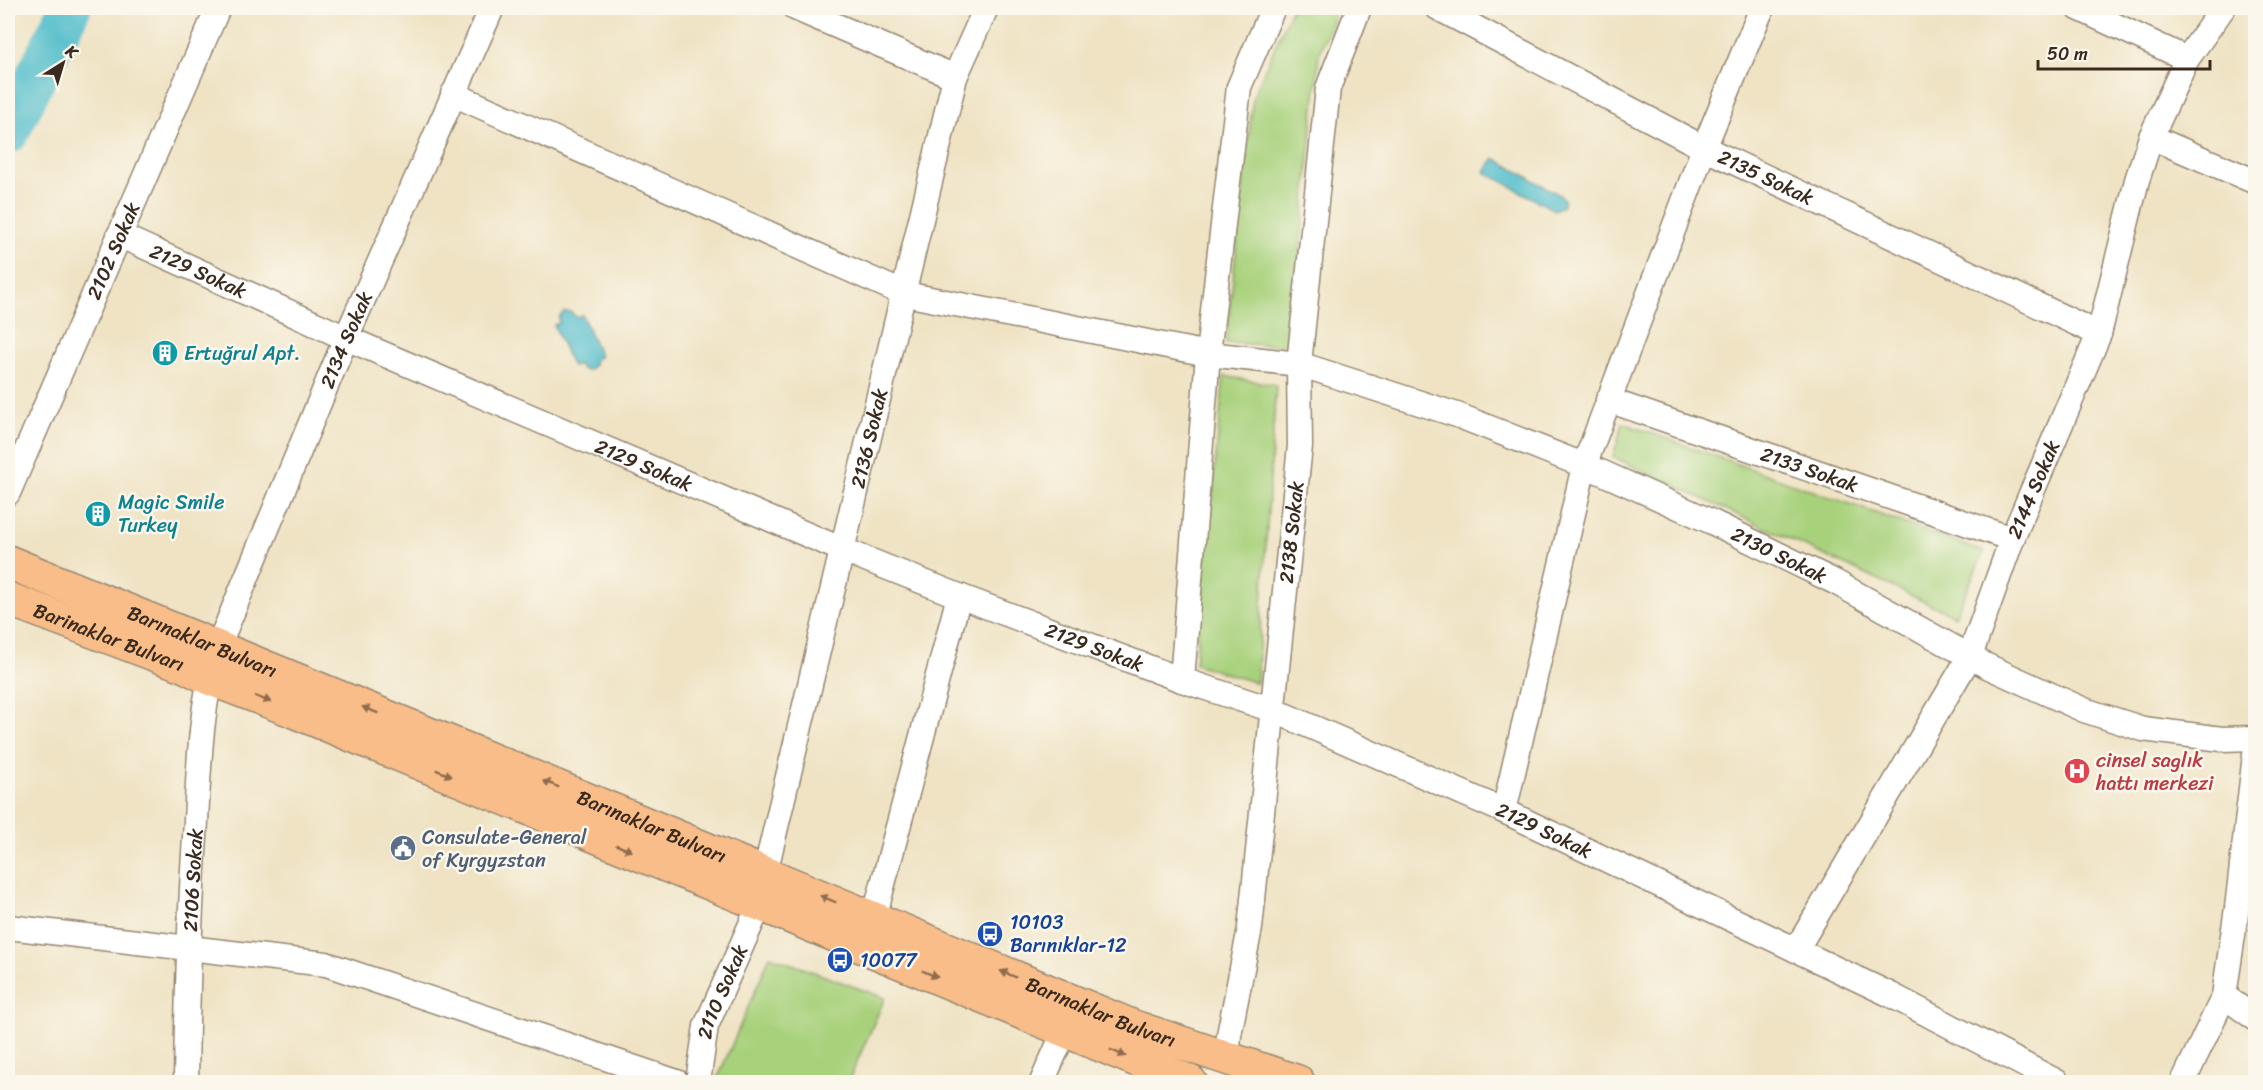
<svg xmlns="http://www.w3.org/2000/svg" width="2263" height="1090" font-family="Sriracha,sans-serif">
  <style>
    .green { fill: #a8d17c; stroke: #727e4d; stroke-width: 1.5 }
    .water { fill: #52becc; stroke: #467475; stroke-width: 1.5 }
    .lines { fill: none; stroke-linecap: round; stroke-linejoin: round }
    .river { stroke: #52becc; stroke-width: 42 }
    .minor-casing { stroke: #958671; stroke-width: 27 }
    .primary-casing { stroke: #958671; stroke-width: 36 }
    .minor { stroke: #fff; stroke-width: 24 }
    .primary { stroke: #f8bd88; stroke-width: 33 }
    .oneway { fill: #906c4e }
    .labels { text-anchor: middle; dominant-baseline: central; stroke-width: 5; stroke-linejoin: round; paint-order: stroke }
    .street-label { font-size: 20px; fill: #3b2a1e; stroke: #fbf7ec }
    .culture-label { font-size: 20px; fill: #0d838f; stroke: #fbf7ec; text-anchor: start }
    .health-label { font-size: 20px; fill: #be3a42; stroke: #fbf7ec; text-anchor: start }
    .service-label { font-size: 20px; fill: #4e5e75; stroke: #fbf7ec; text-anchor: start }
    .transit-label { font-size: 20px; fill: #164399; stroke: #fbf7ec; text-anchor: start }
  </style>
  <rect width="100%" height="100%" fill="#fbf7ec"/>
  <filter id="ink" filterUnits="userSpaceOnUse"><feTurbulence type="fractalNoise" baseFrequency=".0167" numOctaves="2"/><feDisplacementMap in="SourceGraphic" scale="12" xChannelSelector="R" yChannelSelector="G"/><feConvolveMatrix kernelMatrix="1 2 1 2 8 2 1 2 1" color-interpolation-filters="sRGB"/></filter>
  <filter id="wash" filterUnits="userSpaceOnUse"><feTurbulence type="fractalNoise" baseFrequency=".008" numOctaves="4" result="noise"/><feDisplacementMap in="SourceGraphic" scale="24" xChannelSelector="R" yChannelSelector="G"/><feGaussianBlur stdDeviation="1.35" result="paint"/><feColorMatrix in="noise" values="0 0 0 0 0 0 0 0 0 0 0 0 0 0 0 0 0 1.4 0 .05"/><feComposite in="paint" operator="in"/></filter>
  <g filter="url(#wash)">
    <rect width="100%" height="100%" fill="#efe3c4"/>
    <g class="green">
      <path d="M1292,8H1337L1319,54L1291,346L1226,343L1253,97Z"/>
      <path d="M1224,376L1276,385L1257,683L1195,664Z"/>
      <path d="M1623,423L1984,552L1955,616L1613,457Z"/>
      <path d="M770,956L885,998L848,1082H716Z"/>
    </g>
    <g class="water">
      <path d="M1494,158L1560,195L1564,199L1563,206L1554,210L1485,172Z"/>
      <path d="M564,312H571L576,317L582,315L600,356L595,359L594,365L589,370H583L578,364L572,367L554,325L559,323V317Z"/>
    </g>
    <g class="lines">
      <path class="river" d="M8,133L70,8"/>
    </g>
  </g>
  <g filter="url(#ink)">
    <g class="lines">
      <defs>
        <g id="minor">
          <path d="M795,8L955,77"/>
          <path id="s1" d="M1438,8L1704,148L2099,334"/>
          <path d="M2078,8L2187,59"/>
          <path id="s2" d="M453,94L905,294L1208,354L1299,364L1457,415L1603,473L1712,522L1835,582L1987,666L2084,710L2143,729L2222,739L2256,738"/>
          <path d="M2151,137L2256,182"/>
          <path id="s3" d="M119,235L346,338L843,550L959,596L1182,680L1273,710L1504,811L1891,995L2057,1082"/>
          <path id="s4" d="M1608,400L2012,539"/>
          <path id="s5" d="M8,493L218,8"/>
          <path d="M1182,680L1208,354L1239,87L1273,8"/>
          <path d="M1504,811L1584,466L1704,148L1762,8"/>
          <path id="s6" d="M765,873L955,77L986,8"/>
          <path d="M874,918L959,596"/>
          <path d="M8,927L326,964L677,1082"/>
          <path id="s7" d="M1796,950L1970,656L2012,539L2099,334L2137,180L2151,137L2187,59L2223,8"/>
          <path d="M2224,996L2256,1019"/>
          <path id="s8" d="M1227,1059L1229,1035L1250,928L1300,446L1299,364L1328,88L1359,8"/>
          <path id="s9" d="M186,1082C187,995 190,908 196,821C199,763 201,705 217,649L346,338L492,8"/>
          <path id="s10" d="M698,1082L706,1026L760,904"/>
          <path d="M1042,1082L1065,1030"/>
          <path d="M2183,1082L2224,996L2237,908L2256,746"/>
        </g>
        <g id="primary">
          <path id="s11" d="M8,562L480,755L1134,1027L1298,1082"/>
          <path id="s12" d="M8,599L183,665L209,678L289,709L1190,1082"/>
        </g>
      </defs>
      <use href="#minor" class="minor-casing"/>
      <use href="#primary" class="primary-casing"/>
      <use href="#minor" class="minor"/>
      <use href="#primary" class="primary"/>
    </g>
    <defs><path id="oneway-solid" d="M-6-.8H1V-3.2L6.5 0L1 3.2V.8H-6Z" transform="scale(1.5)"/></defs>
    <g class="oneway">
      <use href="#oneway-solid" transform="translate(263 699) rotate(21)"/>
      <use href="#oneway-solid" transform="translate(370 710) rotate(-158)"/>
      <use href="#oneway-solid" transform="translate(444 773) rotate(22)"/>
      <use href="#oneway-solid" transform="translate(551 784) rotate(-157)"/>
      <use href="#oneway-solid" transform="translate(624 848) rotate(22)"/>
      <use href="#oneway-solid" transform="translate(828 899) rotate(-157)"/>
      <use href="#oneway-solid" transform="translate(930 974) rotate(23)"/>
      <use href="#oneway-solid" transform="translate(1008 974) rotate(-157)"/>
      <use href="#oneway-solid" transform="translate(1118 1053) rotate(23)"/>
    </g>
  </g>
  <defs>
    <symbol id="building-disc" viewBox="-11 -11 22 22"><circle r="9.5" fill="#0f9aa8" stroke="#fbf7ec"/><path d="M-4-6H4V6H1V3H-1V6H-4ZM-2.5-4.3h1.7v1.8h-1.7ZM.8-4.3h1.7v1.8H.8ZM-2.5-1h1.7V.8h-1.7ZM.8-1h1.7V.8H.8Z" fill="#fff"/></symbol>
    <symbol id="hospital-disc" viewBox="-11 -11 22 22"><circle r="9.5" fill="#e0444e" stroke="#fbf7ec"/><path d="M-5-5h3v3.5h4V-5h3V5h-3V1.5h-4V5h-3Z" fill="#fff"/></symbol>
    <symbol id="civic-disc" viewBox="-11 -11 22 22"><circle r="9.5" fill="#5c6f8a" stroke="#fbf7ec"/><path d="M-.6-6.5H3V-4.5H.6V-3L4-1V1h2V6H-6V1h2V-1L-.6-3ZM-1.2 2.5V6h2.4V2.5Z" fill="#fff"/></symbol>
    <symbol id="bus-disc" viewBox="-11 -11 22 22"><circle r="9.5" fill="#1a4fb4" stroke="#fbf7ec"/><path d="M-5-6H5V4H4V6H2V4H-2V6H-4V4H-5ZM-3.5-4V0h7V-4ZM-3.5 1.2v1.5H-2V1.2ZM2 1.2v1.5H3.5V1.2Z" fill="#fff"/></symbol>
  </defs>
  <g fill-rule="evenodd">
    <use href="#building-disc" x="150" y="338" width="30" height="30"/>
    <use href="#building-disc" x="83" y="499" width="30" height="30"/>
    <use href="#hospital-disc" x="2062" y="756" width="30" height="30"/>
    <use href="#civic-disc" x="388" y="833" width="30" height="30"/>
    <use href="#bus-disc" x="975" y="919" width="30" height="30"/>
    <use href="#bus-disc" x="825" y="945" width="30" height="30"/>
  </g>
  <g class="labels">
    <g class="street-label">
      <text stroke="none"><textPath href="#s1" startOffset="369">2135 Sokak</textPath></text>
      <text stroke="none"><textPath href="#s5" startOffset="264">2102 Sokak</textPath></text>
      <text stroke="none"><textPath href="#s3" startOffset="87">2129 Sokak</textPath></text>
      <text stroke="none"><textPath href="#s9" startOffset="770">2134 Sokak</textPath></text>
      <text stroke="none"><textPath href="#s6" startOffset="447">2136 Sokak</textPath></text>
      <text stroke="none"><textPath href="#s3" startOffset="573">2129 Sokak</textPath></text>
      <text stroke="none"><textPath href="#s4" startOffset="213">2133 Sokak</textPath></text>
      <text stroke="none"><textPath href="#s7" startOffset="520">2144 Sokak</textPath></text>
      <text stroke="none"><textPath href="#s8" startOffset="531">2138 Sokak</textPath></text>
      <text stroke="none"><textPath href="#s2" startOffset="1412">2130 Sokak</textPath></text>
      <text stroke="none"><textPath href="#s12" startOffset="108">Barinaklar Bulvarı</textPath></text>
      <text stroke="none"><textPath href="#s11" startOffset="210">Barınaklar Bulvarı</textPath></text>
      <text stroke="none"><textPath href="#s3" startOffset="1059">2129 Sokak</textPath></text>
      <text stroke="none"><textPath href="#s11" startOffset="696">Barınaklar Bulvarı</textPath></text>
      <text stroke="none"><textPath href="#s3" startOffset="1545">2129 Sokak</textPath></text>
      <text stroke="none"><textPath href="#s9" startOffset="202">2106 Sokak</textPath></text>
      <text stroke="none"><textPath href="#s10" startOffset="94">2110 Sokak</textPath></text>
      <text stroke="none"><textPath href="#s11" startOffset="1182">Barınaklar Bulvarı</textPath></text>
    </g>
    <g class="culture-label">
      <text x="184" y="353">Ertuğrul Apt.</text>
      <text x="118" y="502">Magic Smile<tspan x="118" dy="23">Turkey</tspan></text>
    </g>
    <g class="health-label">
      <text x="2096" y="760">cinsel saglık<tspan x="2096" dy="23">hattı merkezi</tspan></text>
    </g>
    <g class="service-label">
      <text x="422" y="837">Consulate-General<tspan x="422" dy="23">of Kyrgyzstan</tspan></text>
    </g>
    <g class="transit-label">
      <text x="1010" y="922">10103<tspan x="1010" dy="23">Barınıklar-12</tspan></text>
      <text x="860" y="960">10077</text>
    </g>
  </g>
  <rect width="2263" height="1090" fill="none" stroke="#fbf7ec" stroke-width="30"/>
  <g transform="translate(63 63) rotate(37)" stroke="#fbf7ec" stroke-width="4.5" paint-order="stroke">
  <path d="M0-4.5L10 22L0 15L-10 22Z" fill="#3b2a1e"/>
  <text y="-9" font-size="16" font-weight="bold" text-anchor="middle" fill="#3b2a1e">K</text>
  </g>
  <path d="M2038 60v9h172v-9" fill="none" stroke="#3b2a1e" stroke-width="3"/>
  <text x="2047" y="60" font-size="18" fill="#3b2a1e" stroke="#fbf7ec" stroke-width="4.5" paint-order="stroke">50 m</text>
</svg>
